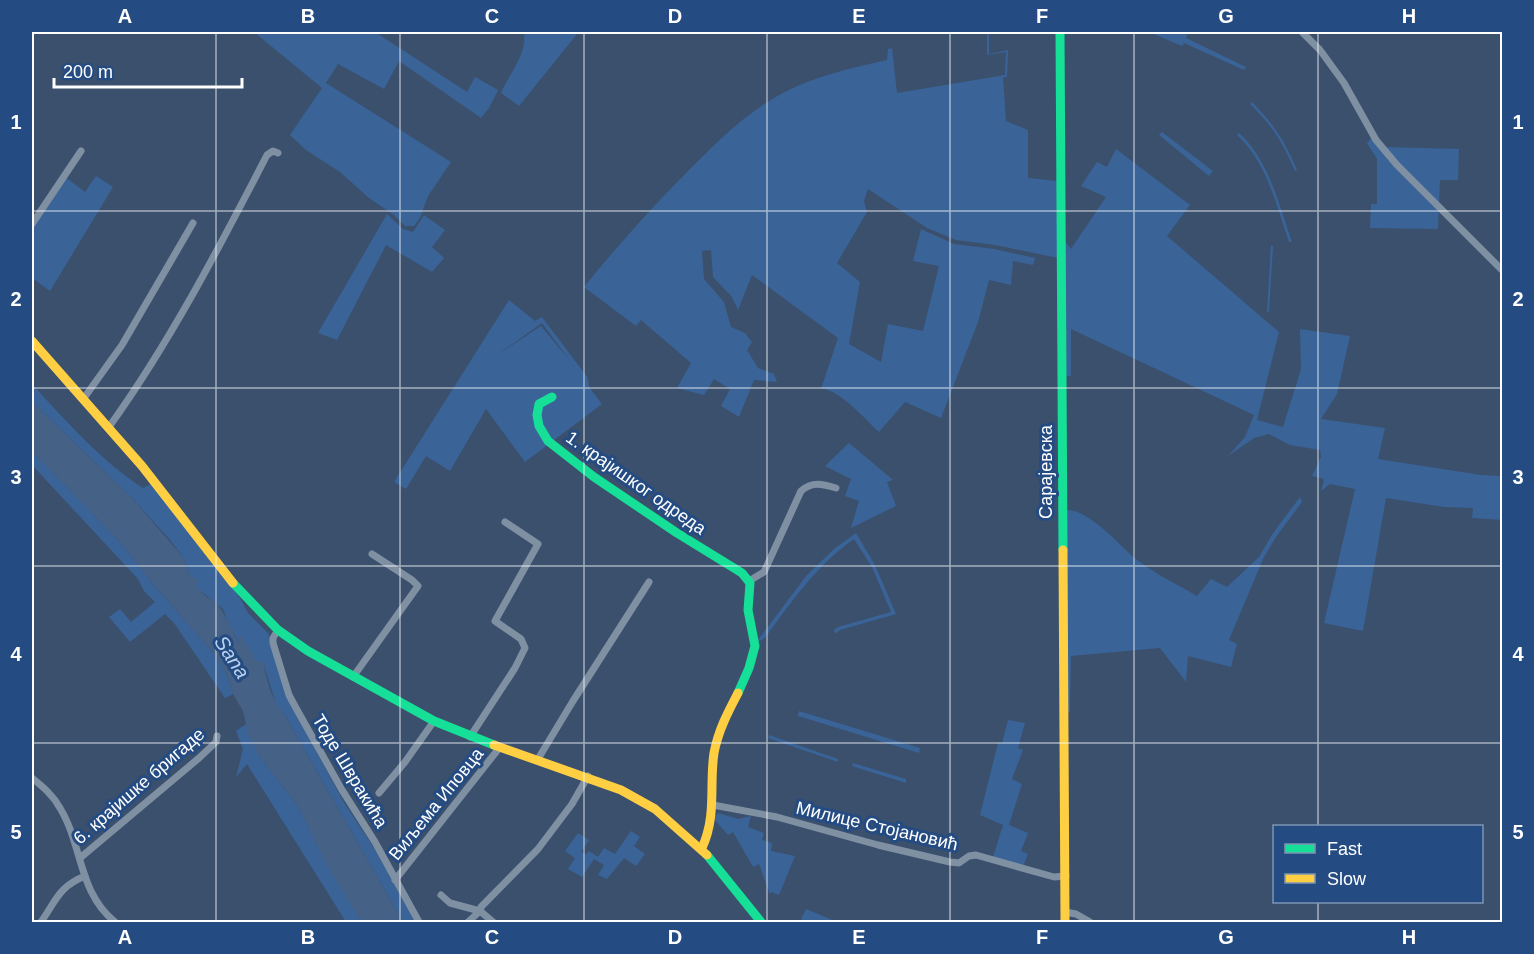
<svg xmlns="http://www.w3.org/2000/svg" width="1534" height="954" font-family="Helvetica,sans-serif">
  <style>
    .green { fill: #3a6398; fill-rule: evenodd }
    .water { fill: #466186 }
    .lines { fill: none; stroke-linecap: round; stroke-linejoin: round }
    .street { stroke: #8090a3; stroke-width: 7 }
    .fast { stroke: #16e098; stroke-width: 9 }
    .slow { stroke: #ffcf43; stroke-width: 9 }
    .grid { fill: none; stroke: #fff; stroke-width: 1.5; stroke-opacity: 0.55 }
    .labels { text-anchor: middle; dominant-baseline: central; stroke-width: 6; stroke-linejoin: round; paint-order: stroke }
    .street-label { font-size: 18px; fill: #fff; stroke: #254c82 }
    .water-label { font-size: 20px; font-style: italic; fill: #b9d1ee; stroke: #254c82 }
    .neatline { fill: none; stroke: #fff; stroke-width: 2 }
    .grid-label { font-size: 20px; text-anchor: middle; font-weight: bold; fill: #fff }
  </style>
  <rect width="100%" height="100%" fill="#3a506d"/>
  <g class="green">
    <path d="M254,32H375L467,92L475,77L498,90L489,108L481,118L399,61L384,89L338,64L326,83L451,162L428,196L420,218L414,226H405L394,215L369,198L340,172L306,150L290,135L322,88Z"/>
    <path d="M524,32H575L577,34L519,106L501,93C510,72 527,55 524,32Z"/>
    <path d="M987,32H989V54L1008,50L1007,77H1003L1006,121L1028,130V178L1058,181V258L995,245L956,240L927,228L868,189L864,201L867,212L837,263L860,282L849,344L881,362L888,324L923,331L939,266L913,261L921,229L954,244L994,249L1035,258L1033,265L1013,261L1011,285L989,280L978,322L941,418L905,402L879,432C867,421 837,387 821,389L838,338L752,275L738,310L732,297L713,277L711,250L702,251L704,279L724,302L731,327L745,333L752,342L747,350L758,368L774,374L777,382L754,380L739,417L721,406L730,389L714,379L704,395L677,388L691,363L641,320L636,326L584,287C618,245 653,206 691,168C719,140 747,112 783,93C815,76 851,68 887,60L888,49L892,48L897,93L1005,75L1006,52L987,55Z"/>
    <path d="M1149,32H1188L1186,38L1246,67L1244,70L1184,43L1182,46Z"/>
    <path d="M1252,102C1273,123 1286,143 1297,170L1295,171C1283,143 1272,125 1250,104Z"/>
    <path d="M1162,132L1213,171L1209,176L1159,135Z"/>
    <path d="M1239,133C1269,160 1279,205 1292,242H1289C1276,205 1267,162 1237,135Z"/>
    <path d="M1374,135L1383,147L1459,149L1458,180H1440L1438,229L1370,228L1371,204H1377V159L1367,143Z"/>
    <path d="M1116,149L1190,205L1167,236L1279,332L1257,420L1283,427L1301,369L1300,329L1350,336L1337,394L1321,419L1385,428L1378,459L1481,475L1502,476V520L1472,518L1473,508L1444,507L1386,498L1363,631L1324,623L1355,489L1330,484L1321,491L1324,479L1312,476L1321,457L1320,450L1290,445L1269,434L1254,438L1228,456L1245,437L1254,415L1071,329V376H1066L1064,240L1071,249L1106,197L1081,186L1097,162L1107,167Z"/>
    <path d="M64,176L85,192L96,176L113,187L50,291L32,278V230Z"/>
    <path d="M387,214L403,229L413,232L424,215L445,230L432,247L444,258L432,272L386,245L337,340L318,333Z"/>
    <path d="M1271,245L1273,246L1269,312H1267Z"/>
    <path d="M509,300L535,321L542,317L588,378L589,387L602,404L525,462L486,409L450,471L426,456L406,489L394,482ZM542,323L570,361L541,326L497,355Z"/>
    <path d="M32,384C65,420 102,462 143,488L151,484L240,598L248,613L268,633L297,712L318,755L345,804L380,857L415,922H403L284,714L276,704L263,662H256L241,635L240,645L228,623L223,609L198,589L190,577L183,557L170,540L132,498L32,402Z"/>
    <path d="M849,443L893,480L887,482L896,506L851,528L859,501L845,496L851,479L825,466Z"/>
    <path d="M32,451L121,543L153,584L217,657L226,672L233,694L225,698L174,623L165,614L130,642L109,617L120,609L131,622L155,602L144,591L138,579L32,465Z"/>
    <path d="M1300,497L1302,502L1276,537L1263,559L1229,640L1237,644L1231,667L1188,656L1186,682L1160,648L1071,656L1070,712L1066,713V510C1089,509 1120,546 1137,560C1155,574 1177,584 1197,596L1211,579L1227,587L1259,557L1273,533Z"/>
    <path d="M856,533L875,565L896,614L840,630L835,634L834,630L838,627L891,612L872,567L854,539C817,565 792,601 765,638L760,641L758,640L806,576L835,548Z"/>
    <path d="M799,711L920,748L919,753L798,716Z"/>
    <path d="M1008,720L1025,723L1018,748L1023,750L1012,779L1022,784L1009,825L1028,833L1021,851L1028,854L1023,866L993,857L1003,825L980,815L998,743H1002Z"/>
    <path d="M246,724L260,757L298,806L326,863L362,922H346L247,764L236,777L243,749L236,731Z"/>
    <path d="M769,735L838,759V762L768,738Z"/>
    <path d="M853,763L906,779V783L852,766Z"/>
    <path d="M718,813L738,819L751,816L748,827L764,833L762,840L772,843L771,851L795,856L779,895L771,892L770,895L759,864L753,867L733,832L728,835L713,818Z"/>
    <path d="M631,831L640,837L634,846L645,854L636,866L624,858L607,879L598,875L604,865L594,859L582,877L568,869L575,858L565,851L578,833L589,840L581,852L586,854L589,851L598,857L604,848L615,854Z"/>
    <path d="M806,909L837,922H806L801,919Z"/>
  </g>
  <path class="water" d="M32,402L132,498L183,557L190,577L198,578V589L208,598L213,599C225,612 231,629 239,644L241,634L256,661H263C267,681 271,699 284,714L403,922H362L326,864L298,806L260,757L248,733L243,711L233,694L226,672L217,657L153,584L121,543L32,451Z"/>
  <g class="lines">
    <g class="street">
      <path d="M1302,32L1320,50L1344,83L1376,140L1397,165L1502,270"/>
      <path d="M32,224L81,151"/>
      <path d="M84,398L122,345L193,223"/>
      <path d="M109,427C170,342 219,248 267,155L273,151L278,153"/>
      <path d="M749,581L764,572L801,491C812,481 823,484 836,488"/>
      <path d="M278,630L273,638V643L289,695L296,708L342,790L375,842L419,922"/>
      <path d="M353,677L418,586L412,580L372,554"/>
      <path d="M470,737L515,668L525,648L521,639L495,621L538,544L505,522"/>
      <path d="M538,759L573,701L649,582"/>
      <path d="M32,778C43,787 53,795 60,808C83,846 78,892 115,922"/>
      <path d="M379,793L405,762L434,721"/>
      <path d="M713,805L777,817L878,845L950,862L959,863L969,856L976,855L1054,877L1066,876"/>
      <path d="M80,858L199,758L216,742L217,736"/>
      <path d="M395,880L500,747"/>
      <path d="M441,895L450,903L480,911"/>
      <path d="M1065,912L1076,914L1090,922"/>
      <path d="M41,922C56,901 58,887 85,876"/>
      <path d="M468,922L480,911"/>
      <path d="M493,922L480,911L481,907L538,849L572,804L588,776"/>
    </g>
    <g class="fast">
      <path d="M1060,32L1063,550"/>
      <path d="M552,397L539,404L537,415L539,426L548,441L594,477L677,533L742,573L750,583L748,610L755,646L749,668L738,693"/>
      <path d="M233,583L278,630L308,651L434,721L494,745"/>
      <path d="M707,855L761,922"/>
    </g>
    <g class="slow">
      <path d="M32,341L142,466L233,583"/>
      <path d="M1063,550L1065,922"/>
      <path d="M494,745L621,790L655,809L707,855"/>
      <path d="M702,848C717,815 709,786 714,753C718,731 728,712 738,693"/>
    </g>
  </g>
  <path class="grid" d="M216,32V922M400,32V922M584,32V922M767,32V922M950,32V922M1134,32V922M1318,32V826M32,211H1502M32,388H1502M32,566H1502M32,743H1502M1318,902V922"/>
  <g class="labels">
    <g class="street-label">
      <text transform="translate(1046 472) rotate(-90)">Сарајевска</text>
      <text transform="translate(636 483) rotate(35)">1. крајишког одреда</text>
      <text transform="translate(350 771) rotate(59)">Тоде Швракића</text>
      <text transform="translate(139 786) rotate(-41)">6. крајишке бригаде</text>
      <text transform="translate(436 804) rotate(-51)">Виљема Иповца</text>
      <text transform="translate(877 826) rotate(13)">Милице Стојановић</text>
    </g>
    <g class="water-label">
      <text transform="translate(232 657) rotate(57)">Sana</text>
    </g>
  </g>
  <rect width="1534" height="954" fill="none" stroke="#254c82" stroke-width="66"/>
  <rect x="1273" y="825" width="210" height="78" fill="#254c82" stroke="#7c94b4" stroke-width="1.5"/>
  <rect x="1285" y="844" width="30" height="9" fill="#16e098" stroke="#7c94b4" stroke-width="1.5"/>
  <text x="1327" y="855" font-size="18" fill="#ffffff">Fast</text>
  <rect x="1285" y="874" width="30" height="9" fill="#ffcf43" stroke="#7c94b4" stroke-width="1.5"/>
  <text x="1327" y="885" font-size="18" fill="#ffffff">Slow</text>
  <path d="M54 78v9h188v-9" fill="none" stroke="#ffffff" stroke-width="3"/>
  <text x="63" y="78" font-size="18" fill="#ffffff" stroke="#254c82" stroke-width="4.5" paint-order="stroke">200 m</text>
  <rect x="33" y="33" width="1468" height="888" class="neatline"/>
  <g class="grid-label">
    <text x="125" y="23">A</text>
    <text x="308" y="23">B</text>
    <text x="492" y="23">C</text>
    <text x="675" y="23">D</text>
    <text x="859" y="23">E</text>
    <text x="1042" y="23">F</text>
    <text x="1226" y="23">G</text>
    <text x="1409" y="23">H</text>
    <text x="16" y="129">1</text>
    <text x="1518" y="129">1</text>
    <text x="16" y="306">2</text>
    <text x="1518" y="306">2</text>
    <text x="16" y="484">3</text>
    <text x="1518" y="484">3</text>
    <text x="16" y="661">4</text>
    <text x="1518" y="661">4</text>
    <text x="16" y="839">5</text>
    <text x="1518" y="839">5</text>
    <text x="125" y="944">A</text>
    <text x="308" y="944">B</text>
    <text x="492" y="944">C</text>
    <text x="675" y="944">D</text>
    <text x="859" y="944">E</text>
    <text x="1042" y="944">F</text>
    <text x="1226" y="944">G</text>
    <text x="1409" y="944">H</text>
  </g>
</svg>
